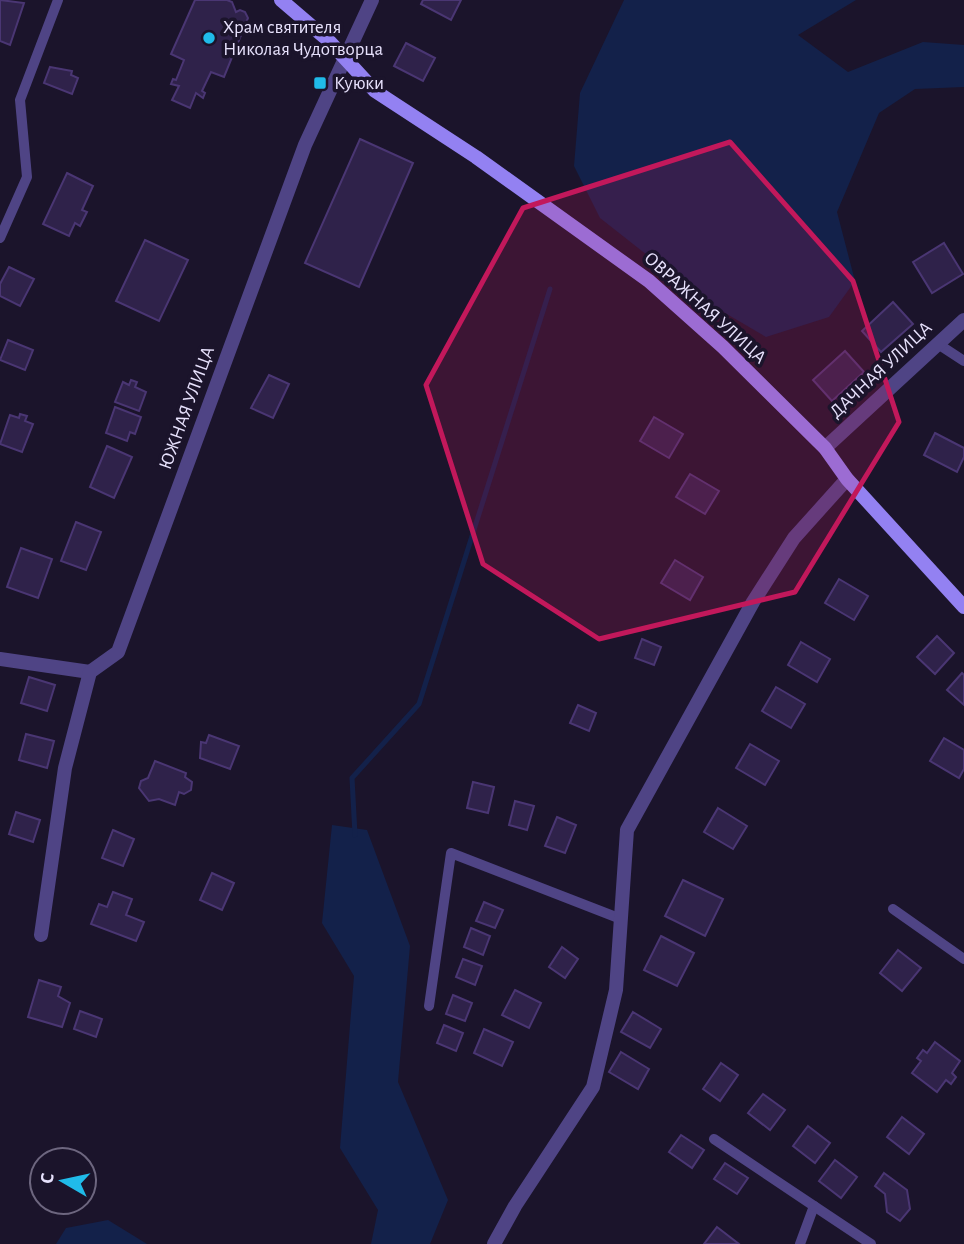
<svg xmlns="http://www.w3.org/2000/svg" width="964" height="1244" font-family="'Alegreya Sans',sans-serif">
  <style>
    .water { fill: #13214a }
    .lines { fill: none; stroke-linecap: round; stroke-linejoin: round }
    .stream { stroke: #13214a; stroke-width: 5 }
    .building { fill: #2f224a; stroke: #4a3673; stroke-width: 2 }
    .lane { stroke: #4f4485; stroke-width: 10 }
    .street { stroke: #4f4485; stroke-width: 14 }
    .secondary { stroke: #9381f2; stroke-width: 14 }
    .marked { fill: #c2185b; fill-opacity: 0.2; stroke: #c2185b; stroke-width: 5; stroke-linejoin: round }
    .poi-dot { fill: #20bbe9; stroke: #1b142b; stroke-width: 2.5 }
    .labels { text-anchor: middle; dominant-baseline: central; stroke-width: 7; stroke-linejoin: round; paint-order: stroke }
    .poi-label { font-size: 19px; fill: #e7e1fc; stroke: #1b142b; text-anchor: start }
    .street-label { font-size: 19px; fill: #e7e1fc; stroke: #1b142b }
  </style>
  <rect width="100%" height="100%" fill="#1b142b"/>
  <g class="water">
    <path d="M624,0H856L798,35L848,72L923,42L964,45V87L915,89L879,113L837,212L855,281L829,317L766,337L708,303L600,218L574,166L580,93Z"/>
    <path d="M332,825L367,830L410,946L398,1082L448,1200L430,1244H371L378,1210L340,1148L354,976L322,923Z"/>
    <path d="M108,1220L147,1244H56L66,1228Z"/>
  </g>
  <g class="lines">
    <path class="stream" d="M355,835L352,778L419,704L550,289"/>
  </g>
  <g class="building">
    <path d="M0,0L24,3L10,45L0,41Z"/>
    <path d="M195,0H227L232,2L236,12L240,10L245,12L248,18L224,77L211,72L202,91L205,93L203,98L196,93L190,108L172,100L179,86L171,84L173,79L176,80L184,60L171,54Z"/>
    <path d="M423,0H461L451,20L421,4Z"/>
    <path d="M406,43L435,58L423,81L394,66Z"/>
    <path d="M50,67L72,71L71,75L78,78L72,94L44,83Z"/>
    <path d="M360,139L413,163L359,287L305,263Z"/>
    <path d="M67,173L93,186L82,210L87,212L80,226L75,223L69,236L43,224Z"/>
    <path d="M145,240L188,260L159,321L116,301Z"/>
    <path d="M944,243L963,274L932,293L913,262Z"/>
    <path d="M9,267L34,279L20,306L0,296V284Z"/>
    <path d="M893,302L913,324L881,352L862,331Z"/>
    <path d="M8,340L33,350L25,370L0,360Z"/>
    <path d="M845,351L864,372L832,401L813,380Z"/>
    <path d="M269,375L289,384L273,418L251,408Z"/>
    <path d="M131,380L137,382L135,387L146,392L139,411L115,402L123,382L129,385Z"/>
    <path d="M115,407L141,417L135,434L130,432L127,441L106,433Z"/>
    <path d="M20,414L27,416L25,421L33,424L22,452L0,444L10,415L19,418Z"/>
    <path d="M654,417L683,434L669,458L640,441Z"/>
    <path d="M935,433L964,448V457L957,472L924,455Z"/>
    <path d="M107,446L132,457L114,498L90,487Z"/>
    <path d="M690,474L719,491L705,514L676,497Z"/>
    <path d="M76,522L101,532L86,570L61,561Z"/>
    <path d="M21,548L52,559L38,598L7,587Z"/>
    <path d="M675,560L703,577L690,600L661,583Z"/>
    <path d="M839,579L868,596L854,620L825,603Z"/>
    <path d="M937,636L954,653L935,674L917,657Z"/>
    <path d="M642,639L661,647L654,665L635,658Z"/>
    <path d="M801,642L830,659L817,682L788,665Z"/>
    <path d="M962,673L964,675V705L947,690Z"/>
    <path d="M29,677L55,685L47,711L21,703Z"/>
    <path d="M776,687L805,704L791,728L762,711Z"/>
    <path d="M578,705L596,713L589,731L570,723Z"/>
    <path d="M26,734L54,741L47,768L19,760Z"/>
    <path d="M209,735L239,746L230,769L200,758L201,742L206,743Z"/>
    <path d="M944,738L964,750V769L959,778L930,761Z"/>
    <path d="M750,744L779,761L765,785L736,768Z"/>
    <path d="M155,761L186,773L185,777L192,782L191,790L184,794L179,792L175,805L159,799L149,801L139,788L141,781L148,778Z"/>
    <path d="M473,782L494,787L488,813L467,808Z"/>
    <path d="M515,801L534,806L527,830L509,825Z"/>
    <path d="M718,808L747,826L733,849L704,832Z"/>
    <path d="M16,812L40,820L33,842L9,834Z"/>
    <path d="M557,817L576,825L565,853L545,846Z"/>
    <path d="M113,830L134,839L123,866L102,858Z"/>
    <path d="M212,873L234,883L222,910L200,900Z"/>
    <path d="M683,880L723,899L705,936L665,916Z"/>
    <path d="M113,892L132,899L126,915L144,922L136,941L91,924L99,904L107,907Z"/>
    <path d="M484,902L503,910L495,928L476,921Z"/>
    <path d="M471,928L490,936L483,955L464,947Z"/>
    <path d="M661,936L694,953L677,986L644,970Z"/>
    <path d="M562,947L578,959L565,978L549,967Z"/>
    <path d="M898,950L921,968L902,991L880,973Z"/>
    <path d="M463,959L482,966L475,985L456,977Z"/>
    <path d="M39,980L61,987L58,996L70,1003L62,1027L28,1017Z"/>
    <path d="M515,990L541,1003L529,1028L502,1015Z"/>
    <path d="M453,995L472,1003L465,1021L446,1014Z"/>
    <path d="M80,1011L102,1019L96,1037L74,1029Z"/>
    <path d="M633,1012L661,1029L650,1048L621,1032Z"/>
    <path d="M444,1025L463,1033L456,1051L437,1043Z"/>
    <path d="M484,1029L513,1042L502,1066L474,1053Z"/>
    <path d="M935,1042L960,1061L952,1073L956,1077L951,1084L946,1080L937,1092L912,1073L921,1061L917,1058L923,1050L927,1053Z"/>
    <path d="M621,1052L649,1069L638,1089L609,1072Z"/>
    <path d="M721,1063L738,1075L720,1101L703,1089Z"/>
    <path d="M763,1094L785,1110L770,1130L748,1113Z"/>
    <path d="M902,1117L924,1134L909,1154L887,1137Z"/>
    <path d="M808,1126L830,1143L815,1163L793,1146Z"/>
    <path d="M681,1135L704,1150L692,1168L669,1152Z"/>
    <path d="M835,1160L857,1177L841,1198L819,1181Z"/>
    <path d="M725,1163L748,1178L737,1194L714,1179Z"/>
    <path d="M884,1173L907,1190L910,1209L900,1221L887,1212L885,1194L875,1186Z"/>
    <path d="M717,1227L739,1244H704Z"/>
  </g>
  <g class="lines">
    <g class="lane">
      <path d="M0,238L27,177L20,100L58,0"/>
      <path d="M938,344L964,361"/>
      <path d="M893,909L964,959"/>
      <path d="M429,1006L451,853L621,919"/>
      <path d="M714,1139L814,1206L800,1244"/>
      <path d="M814,1206L871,1244"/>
    </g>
    <g class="street">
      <path d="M825,448L964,320"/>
      <path d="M0,659L90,672"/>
      <path d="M41,935L65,768L90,672L118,652L305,145L372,0"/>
      <path d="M494,1244L515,1206L593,1087L616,990L627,830L753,602L794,538L847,479"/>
    </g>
    <path class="secondary" d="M281,0L329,41L375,91L476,157L649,281L723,347L825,448L847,479L964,607"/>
  </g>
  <path class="marked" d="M730,142L853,281L899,422L795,592L599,639L483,564L426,385L523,208Z"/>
  <g class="poi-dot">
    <circle cx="209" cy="38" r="7"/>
    <rect x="313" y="76" width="14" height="14" rx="3.5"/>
  </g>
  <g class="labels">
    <g class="poi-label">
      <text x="223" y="27">Храм святителя<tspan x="223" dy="22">Николая Чудотворца</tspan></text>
      <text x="334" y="83">Куюки</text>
    </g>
    <g class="street-label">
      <text transform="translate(705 308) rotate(42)">ОВРАЖНАЯ УЛИЦА</text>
      <text transform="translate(881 370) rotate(-43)">ДАЧНАЯ УЛИЦА</text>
      <text transform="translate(187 408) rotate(-70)">ЮЖНАЯ УЛИЦА</text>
    </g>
  </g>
  <g transform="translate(63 1181) rotate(279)"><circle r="33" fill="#1b142b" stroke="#6d667f" stroke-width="2"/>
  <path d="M0-5L12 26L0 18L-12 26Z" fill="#20bbe9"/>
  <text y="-10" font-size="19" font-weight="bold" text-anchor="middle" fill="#e7e1fc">С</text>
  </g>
</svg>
